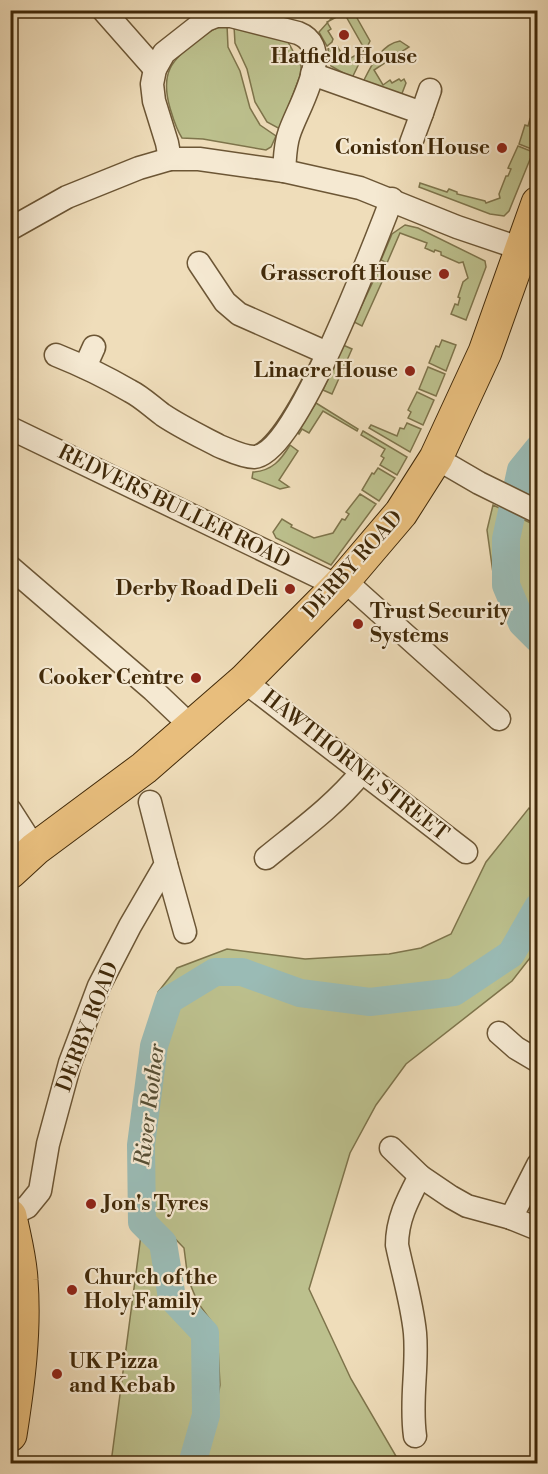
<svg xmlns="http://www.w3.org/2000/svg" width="548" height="1474" font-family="'Libre Bodoni',serif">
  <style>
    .green { fill: #bcc08d; stroke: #7e744b; stroke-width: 1.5 }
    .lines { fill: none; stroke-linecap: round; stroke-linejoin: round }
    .river { stroke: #9abbb5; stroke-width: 28 }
    .minor-casing { stroke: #6c5635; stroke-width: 25 }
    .highway-casing { stroke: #402909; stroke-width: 35 }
    .minor { stroke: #f5e9d2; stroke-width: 22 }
    .highway { stroke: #e8be7d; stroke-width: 33 }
    .poi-dot { fill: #8f2418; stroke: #f5e9d2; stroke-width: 2 }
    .labels { text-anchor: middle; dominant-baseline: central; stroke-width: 4.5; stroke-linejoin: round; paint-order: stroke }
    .poi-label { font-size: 21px; font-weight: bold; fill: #402909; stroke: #f5e9d2; text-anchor: end }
    .street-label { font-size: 21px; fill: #402909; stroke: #f5e9d2 }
    .water-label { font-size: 22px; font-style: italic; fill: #564e34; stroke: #f5e9d2 }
  </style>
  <rect width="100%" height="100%" fill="#efddba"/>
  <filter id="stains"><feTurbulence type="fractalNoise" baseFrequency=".00333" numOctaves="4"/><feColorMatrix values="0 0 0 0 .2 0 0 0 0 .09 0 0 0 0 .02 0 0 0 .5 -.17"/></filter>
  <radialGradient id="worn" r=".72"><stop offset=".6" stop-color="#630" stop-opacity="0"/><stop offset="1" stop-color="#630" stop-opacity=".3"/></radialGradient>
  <g class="green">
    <path d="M338,11H353L370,41L352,78L331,66L328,49L337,46L342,54L345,53L349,59L365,50L344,13L327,22L331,29L328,31L333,39L332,42L327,46L319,32Z"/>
    <path d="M227,25L228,47L240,71L250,108L260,125L276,136L271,147L266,150L203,139L182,138C176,129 173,118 170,108C160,73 171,60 198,40C208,33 215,27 227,25Z"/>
    <path d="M234,26L288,42L301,66V73L280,129L267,122L255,102L247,69L235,43Z"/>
    <path d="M400,41L409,47L374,70L383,85L390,80L392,83L399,79L401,81L404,79L406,83L401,96L363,82C371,66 381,44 400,41Z"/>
    <path d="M530,119L537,123V142L534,150L519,144L525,125L528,126Z"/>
    <path d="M518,146L533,152L509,211L504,216L490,214L419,187L420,183L447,192L449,189L457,192V194L485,201L486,203L500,198L499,194L506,176H508L511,169L508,168Z"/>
    <path d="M405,225L418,228L485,261L486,267L466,320L451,314L455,304L458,305L460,298L458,297L463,282L468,278L463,262L459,263L441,255V252L435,250L434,252L425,248L427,243L400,233L387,263L381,260L392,234Z"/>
    <path d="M378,271L385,275L362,326L354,322Z"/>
    <path d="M442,340L456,345L446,371L429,363L436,346L439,347Z"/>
    <path d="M343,345L352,349L332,394L323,390Z"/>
    <path d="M428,367L445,374L436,396L419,389Z"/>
    <path d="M417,392L434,400L423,425L408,418L411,412L408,410Z"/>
    <path d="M316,403L358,429L357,431L323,411L309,433L302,429L299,434L297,432Z"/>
    <path d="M407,423L421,429L410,452L369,428L371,425L397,436L400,428L404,429Z"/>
    <path d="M363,431L407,457L397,475L380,465L384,458L381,456L385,449L361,435Z"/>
    <path d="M290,445L298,451L279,480L289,487L280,489L252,478L253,472C272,471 281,460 290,445Z"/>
    <path d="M378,468L395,478L379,501L362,490L372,473L374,474Z"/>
    <path d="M360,494L376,504L331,565L276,538L273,532L282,519L292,525L291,527L314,538L333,533L342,519L345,520L349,514L346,512Z"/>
    <path d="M493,505L537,526V652L511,624L495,587L487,530Z"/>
    <path d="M529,808L537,816V949L512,981L406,1064L376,1105L350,1153L309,1289L351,1379L400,1463H206L220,1385L217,1329L198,1303L188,1279L184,1248L158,1221L150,1218L151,1148L161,1051L176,1006L158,992L177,968L227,949L305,959L389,954L421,948L451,934L486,862Z"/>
    <path d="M141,1235L156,1247L164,1302L180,1321L194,1334L196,1413L184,1463H111Z"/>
  </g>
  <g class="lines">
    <g class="river">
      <path d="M538,449L521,470L506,539V585L522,623L538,639"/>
      <path d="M192,1464L206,1415L205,1333L172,1298L163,1243L142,1222L141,1145L154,1046L169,1000L215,972H242L300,993L370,1002L454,992L511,954L538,907"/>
    </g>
    <defs>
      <g id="minor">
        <path d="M103,10L155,69"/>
        <path d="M312,74L422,113L430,90"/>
        <path d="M411,143L422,113"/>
        <path d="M170,159L167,143L154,101L152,84L155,69L164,53L206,20L216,16H231L298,33C337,48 297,108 289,134C285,145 285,159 284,171"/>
        <path d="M10,229L67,197L139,168L170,159H199L284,171L360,188L457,227L522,249"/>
        <path d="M199,263L225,302L239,314L327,353"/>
        <path d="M56,355C81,365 106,377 130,391C142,397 152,407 163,415C181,427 200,436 219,446C229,450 243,457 254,457C297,454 375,241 392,199"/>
        <path d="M85,367L94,347"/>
        <path d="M10,428L338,586"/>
        <path d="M436,458L479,483L538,512"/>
        <path d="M10,567L153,690L192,727"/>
        <path d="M344,580L499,719"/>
        <path d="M244,681L466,852"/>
        <path d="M10,810L35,849"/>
        <path d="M266,858C299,831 334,806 361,773"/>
        <path d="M166,864L185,932"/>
        <path d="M499,1033L516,1048L538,1061"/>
        <path d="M391,1148L420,1176L451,1197L467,1206L511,1218L538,1229"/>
        <path d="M10,1215L27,1207L40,1191L48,1144L70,1063L99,986L130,926L166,864L150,802"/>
        <path d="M511,1218L538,1165"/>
        <path d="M415,1436C410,1400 418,1368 415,1333C412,1303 403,1274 397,1245C397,1219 408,1199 420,1176"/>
      </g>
      <g id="highway">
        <path d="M10,872L35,849L144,768L244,681L344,580L401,513L436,458L485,352L538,203"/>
        <path d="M10,1216C14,1237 20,1258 21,1280C25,1331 18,1384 10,1435"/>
      </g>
    </defs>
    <use href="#minor" class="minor-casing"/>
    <use href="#highway" class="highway-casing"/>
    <use href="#minor" class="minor"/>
    <use href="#highway" class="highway"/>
  </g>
  <g class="poi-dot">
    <circle cx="344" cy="35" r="6"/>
    <circle cx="502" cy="148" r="6"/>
    <circle cx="444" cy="274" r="6"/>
    <circle cx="410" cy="371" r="6"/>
    <circle cx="290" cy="589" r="6"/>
    <circle cx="358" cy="624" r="6"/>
    <circle cx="196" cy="678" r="6"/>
    <circle cx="91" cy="1204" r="6"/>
    <circle cx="72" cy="1290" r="6"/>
    <circle cx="57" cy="1374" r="6"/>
  </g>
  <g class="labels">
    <g class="poi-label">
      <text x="344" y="57" text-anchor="middle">Hatfield House</text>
      <text x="490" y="148">Coniston House</text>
      <text x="432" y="274">Grasscroft House</text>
      <text x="398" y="371">Linacre House</text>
      <text x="278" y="589">Derby Road Deli</text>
      <text x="370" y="612" text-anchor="start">Trust Security<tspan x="370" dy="24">Systems</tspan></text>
      <text x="184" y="678">Cooker Centre</text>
      <text x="103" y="1204" text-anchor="start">Jon's Tyres</text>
      <text x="84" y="1278" text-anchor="start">Church of the<tspan x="84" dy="24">Holy Family</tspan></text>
      <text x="69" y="1362" text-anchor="start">UK Pizza<tspan x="69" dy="24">and Kebab</tspan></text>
    </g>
    <g class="street-label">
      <text transform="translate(174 507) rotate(26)">REDVERS BULLER ROAD</text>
      <text transform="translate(353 565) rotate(-48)">DERBY ROAD</text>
      <text transform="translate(355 766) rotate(38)">HAWTHORNE STREET</text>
      <text transform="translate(88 1027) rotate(-69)">DERBY ROAD</text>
    </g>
    <g class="water-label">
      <text transform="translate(150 1105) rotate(-83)">River Rother</text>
    </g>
  </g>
  <rect width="548" height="1474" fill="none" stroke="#efddba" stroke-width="36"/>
  <rect x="12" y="12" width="524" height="1450" fill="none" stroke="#402909" stroke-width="3"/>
  <rect x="18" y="18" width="512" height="1438" fill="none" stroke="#402909" stroke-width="1.5"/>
  <rect width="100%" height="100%" filter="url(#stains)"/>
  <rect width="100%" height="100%" fill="url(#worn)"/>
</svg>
